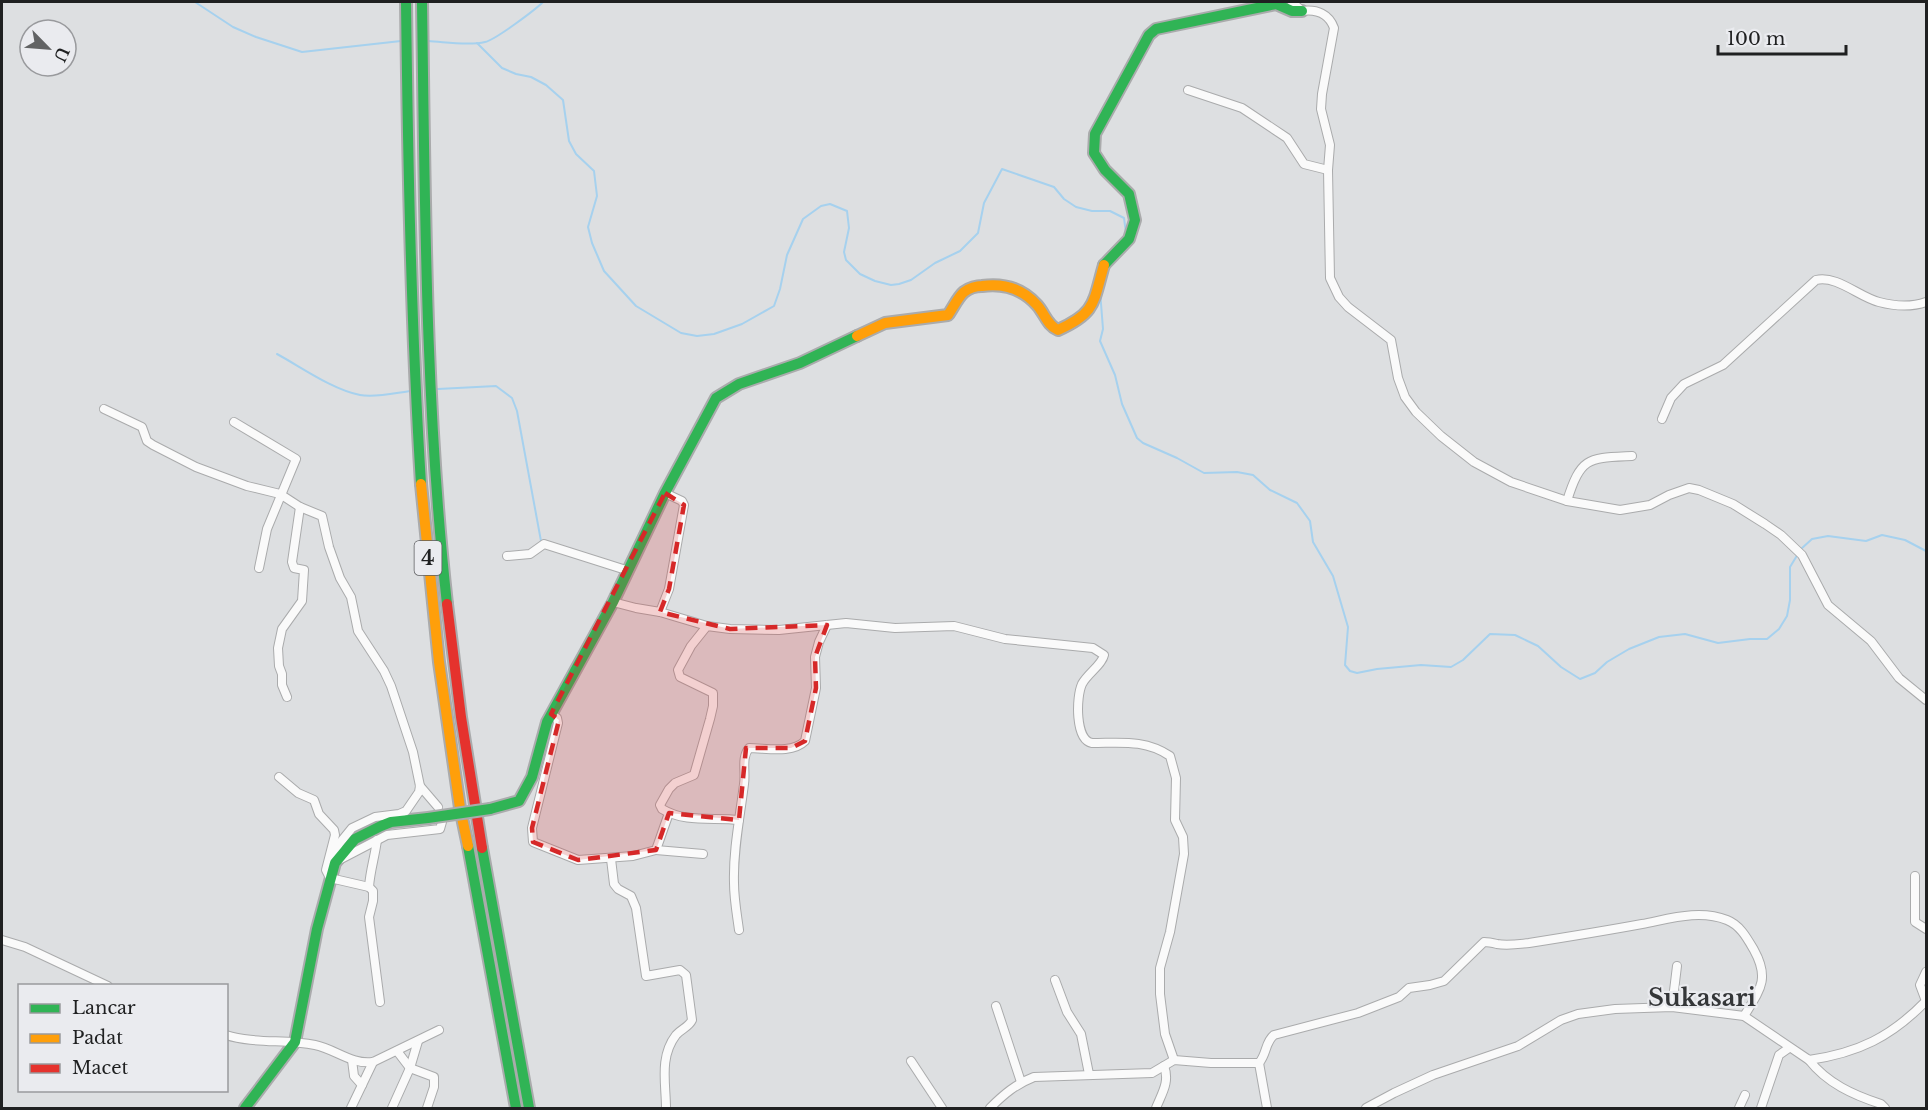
<svg xmlns="http://www.w3.org/2000/svg" width="1928" height="1110" font-family="'Libre Baskerville',serif">
  <style>
    .lines { fill: none; stroke-linecap: round; stroke-linejoin: round }
    .stream { stroke: #a6d1ee; stroke-width: 2 }
    .street-casing { stroke: #aaabac; stroke-width: 10 }
    .fast-casing { stroke: #aaabac; stroke-width: 14 }
    .slow-casing { stroke: #aaabac; stroke-width: 14 }
    .jam-casing { stroke: #aaabac; stroke-width: 14 }
    .street { stroke: #fafafa; stroke-width: 8 }
    .fast { stroke: #30b455; stroke-width: 10 }
    .slow { stroke: #ff9f0a; stroke-width: 10 }
    .jam { stroke: #e5322d; stroke-width: 10 }
    .fast-bridge-casing { stroke: #aaabac; stroke-width: 14; stroke-linecap: butt }
    .fast-bridge { stroke: #30b455; stroke-width: 10 }
    .marked { fill: #d62828; fill-opacity: 0.2; stroke: #d62828; stroke-width: 4.5; stroke-dasharray: 12 8; stroke-linejoin: round }
    .labels { text-anchor: middle; dominant-baseline: central; stroke-width: 4.5; stroke-linejoin: round; paint-order: stroke }
    .shield { fill: #eaebef; stroke: #5c5d5f; stroke-width: 1.5 }
    .shield-label { font-size: 20px; font-weight: bold; fill: #1f2021 }
    .quarter-label { font-size: 24px; font-weight: bold; fill: #343638; stroke: #eaebef }
  </style>
  <rect width="100%" height="100%" fill="#dddfe1"/>
  <g class="lines">
    <g class="stream">
      <path d="M195,2L233,27L256,37L302,52L401,41"/>
      <path d="M428,41C446,42 468,46 485,42C495,40 535,10 543,2"/>
      <path d="M477,43L502,68L516,74L531,77L546,85L563,100L569,141L576,154L594,171L597,196L588,227L592,243L604,271L636,306L681,333L697,336L714,334L742,324L774,306L780,289L787,255L803,219L821,206L830,204L847,211L849,228L844,252L846,260L860,274L875,281L891,285L899,284L911,280L935,263L960,251L978,233L984,203L1002,169L1054,187L1064,199L1076,207L1092,211H1110L1124,218L1126,233"/>
      <path d="M1100,291L1103,329L1100,341L1115,375L1122,404L1137,438L1143,443L1177,458L1204,473L1237,472L1253,475L1270,490L1297,503L1310,521L1313,542L1333,576L1348,627L1345,665L1350,671L1357,673L1377,669L1421,665L1451,667L1463,660L1490,634L1515,635L1538,646L1561,667L1580,679L1595,673L1607,662L1629,649L1659,637L1685,634L1718,643L1750,639H1767L1779,629L1787,616L1790,600V567L1801,549L1812,539L1828,536L1866,541L1882,535L1905,540L1926,551"/>
      <path d="M277,354C301,367 333,390 360,395C375,398 395,393 411,391"/>
      <path d="M438,389L496,386L512,398L517,411L541,541"/>
    </g>
    <defs>
      <g id="street">
        <path d="M1292,2L1302,11C1317,9 1329,14 1334,28L1322,94L1321,109L1330,145L1328,170L1330,278L1339,297L1348,307L1391,340L1398,378L1405,397L1416,412L1441,436L1474,462L1511,482L1567,501L1620,510L1650,505L1669,495L1689,488L1699,490L1733,504L1765,524L1781,535L1802,555L1828,605L1871,641L1899,678L1926,700"/>
        <path d="M1188,90L1242,108L1287,138L1304,164L1328,170"/>
        <path d="M104,409L142,427L147,441L153,445L196,467L247,486L280,494L300,507L322,516L329,547L340,578L351,597L358,631L384,671L391,686L413,752L420,786L419,792L406,811L399,814L375,817L352,828L339,844L335,861"/>
        <path d="M1662,419L1671,398L1684,384L1723,365L1816,280C1837,275 1859,297 1879,302C1894,306 1912,307 1926,302"/>
        <path d="M234,422L296,459L267,529L259,568"/>
        <path d="M1567,501C1581,456 1589,458 1632,456"/>
        <path d="M507,556L530,554L544,544L626,570"/>
        <path d="M613,602L636,608L660,612L707,626"/>
        <path d="M660,612L669,589L684,505L682,501L665,493"/>
        <path d="M287,697L282,685V674L279,666L278,648L282,629L302,601L304,570L294,568L292,562L300,507"/>
        <path d="M551,714L557,718L558,723L532,828L533,842L578,860L633,856L656,850L669,813"/>
        <path d="M279,777L298,793L314,800L319,814L334,830L335,835L326,870L330,878L369,887L373,891V901L369,917L380,1002"/>
        <path d="M420,786L438,807"/>
        <path d="M739,820C713,817 685,823 662,809L660,805L669,789L675,783L694,775L710,719L713,706V693L680,677L678,670L691,646L707,626L730,629L779,630L846,623L895,628L954,626L1005,639L1093,648L1104,655C1102,665 1088,673 1082,684C1076,697 1075,740 1092,743C1120,743 1145,739 1170,756L1176,778L1175,820L1183,837L1184,854L1170,932L1160,968V994L1165,1034L1174,1060"/>
        <path d="M656,850L703,854"/>
        <path d="M341,859L387,835L440,829L442,822"/>
        <path d="M611,859L614,884L618,889L631,896L636,908L646,976L680,970L686,975L692,1020C689,1027 681,1029 676,1035C659,1057 666,1084 666,1108"/>
        <path d="M1915,876V922L1926,929"/>
        <path d="M369,887C370,871 375,856 377,840"/>
        <path d="M739,930C737,915 734,899 734,883C733,850 740,817 744,784C746,772 741,758 749,748C766,748 792,754 805,741L816,688L815,657L819,642L827,625"/>
        <path d="M2,940L25,947L108,986"/>
        <path d="M1055,980L1067,1012L1081,1034L1089,1074"/>
        <path d="M1926,1001L1920,985L1926,972"/>
        <path d="M996,1006L1021,1082"/>
        <path d="M1672,1007L1677,966"/>
        <path d="M226,1035C254,1044 286,1039 315,1045C335,1049 352,1065 373,1062L439,1030"/>
        <path d="M397,1051L410,1068L434,1077V1087L427,1108"/>
        <path d="M352,1060L354,1076L362,1085"/>
        <path d="M1809,1060C1827,1083 1853,1095 1881,1104L1885,1108"/>
        <path d="M911,1061L942,1108"/>
        <path d="M1259,1063L1267,1108"/>
        <path d="M351,1108L373,1062"/>
        <path d="M392,1108L410,1068L418,1041"/>
        <path d="M990,1108C1004,1094 1016,1084 1034,1077L1152,1073L1174,1060L1211,1063H1259C1267,1054 1265,1042 1274,1035L1358,1013L1399,997L1409,988L1430,985L1444,981L1484,942C1489,942 1493,943 1497,944C1508,946 1519,944 1529,943C1567,937 1604,931 1642,924C1669,919 1699,909 1727,920C1740,925 1747,938 1754,950C1770,979 1760,990 1744,1016"/>
        <path d="M1156,1108C1162,1093 1170,1082 1164,1066"/>
        <path d="M1366,1108L1394,1093L1433,1075L1518,1046L1561,1020L1578,1014L1615,1009L1672,1007L1744,1016L1809,1060C1858,1053 1891,1037 1926,1001"/>
        <path d="M1739,1108L1745,1095"/>
        <path d="M1761,1108L1779,1055L1789,1048"/>
      </g>
      <g id="fast">
        <path d="M406,2C408,163 411,323 421,484"/>
        <path d="M422,2C425,203 425,405 447,604"/>
        <path d="M1104,265L1129,239L1135,220L1129,194L1105,170L1094,153L1095,134L1149,35L1156,29L1276,4L1292,11H1302"/>
        <path d="M490,809L519,801L532,777L547,722L613,602L665,493L716,398L739,384L800,363L857,336"/>
        <path d="M468,846L516,1108"/>
        <path d="M482,848L529,1108"/>
        <path d="M245,1108L295,1042L317,929L335,863L355,839L381,826L391,822L428,818"/>
      </g>
      <g id="slow">
        <path d="M857,336L885,323L948,315C953,308 958,297 964,292C969,288 977,286 982,286C1004,283 1022,288 1037,305C1045,314 1047,325 1058,330C1096,313 1093,303 1104,265"/>
        <path d="M421,484L439,662L460,808L468,846"/>
      </g>
      <path id="jam" d="M447,604L461,717L482,848"/>
    </defs>
    <use href="#street" class="street-casing"/>
    <use href="#fast" class="fast-casing"/>
    <use href="#slow" class="slow-casing"/>
    <use href="#jam" class="jam-casing"/>
    <use href="#street" class="street"/>
    <use href="#fast" class="fast"/>
    <use href="#slow" class="slow"/>
    <use href="#jam" class="jam"/>
    <defs>
      <path id="fast-bridge" d="M428,818L490,809"/>
    </defs>
    <use href="#fast-bridge" class="fast-bridge-casing"/>
    <use href="#fast-bridge" class="fast-bridge"/>
  </g>
  <path class="marked" d="M665,493L684,505L669,589L660,612L730,629L827,625L815,657L816,688L805,741L791,748H746L739,820L669,813L656,850L578,860L533,842L532,828L559,720L551,714Z"/>
  <g class="labels">
    <rect class="shield" x="414.5" y="541" width="27" height="34" rx="4.5"/>
    <g class="shield-label">
      <text x="428" y="558">4</text>
    </g>
    <g class="quarter-label">
      <text x="1702" y="997">Sukasari</text>
    </g>
  </g>
  <rect width="1928" height="1110" fill="none" stroke="#1f2021" stroke-width="6"/>
  <rect x="18" y="984" width="210" height="108" fill="#eaebef" stroke="#999a9d" stroke-width="1.5"/>
  <rect x="30" y="1004" width="30" height="9" fill="#30b455" stroke="#999a9d" stroke-width="1.5"/>
  <text x="72" y="1014" font-size="18" fill="#1f2021">Lancar</text>
  <rect x="30" y="1034" width="30" height="9" fill="#ff9f0a" stroke="#999a9d" stroke-width="1.5"/>
  <text x="72" y="1044" font-size="18" fill="#1f2021">Padat</text>
  <rect x="30" y="1064" width="30" height="9" fill="#e5322d" stroke="#999a9d" stroke-width="1.5"/>
  <text x="72" y="1074" font-size="18" fill="#1f2021">Macet</text>
  <g transform="translate(48 48) rotate(115)"><circle r="28" fill="#eaebef" stroke="#999a9d" stroke-width="1.5"/>
  <path d="M0-4.5L10 22L0 15L-10 22Z" fill="#626364"/>
  <text y="-9" font-size="16" font-weight="bold" text-anchor="middle" fill="#1f2021">U</text>
  </g>
  <path d="M1718 45v9h128v-9" fill="none" stroke="#1f2021" stroke-width="3"/>
  <text x="1727" y="45" font-size="18" fill="#1f2021" stroke="#eaebef" stroke-width="4.5" paint-order="stroke">100 m</text>
</svg>
